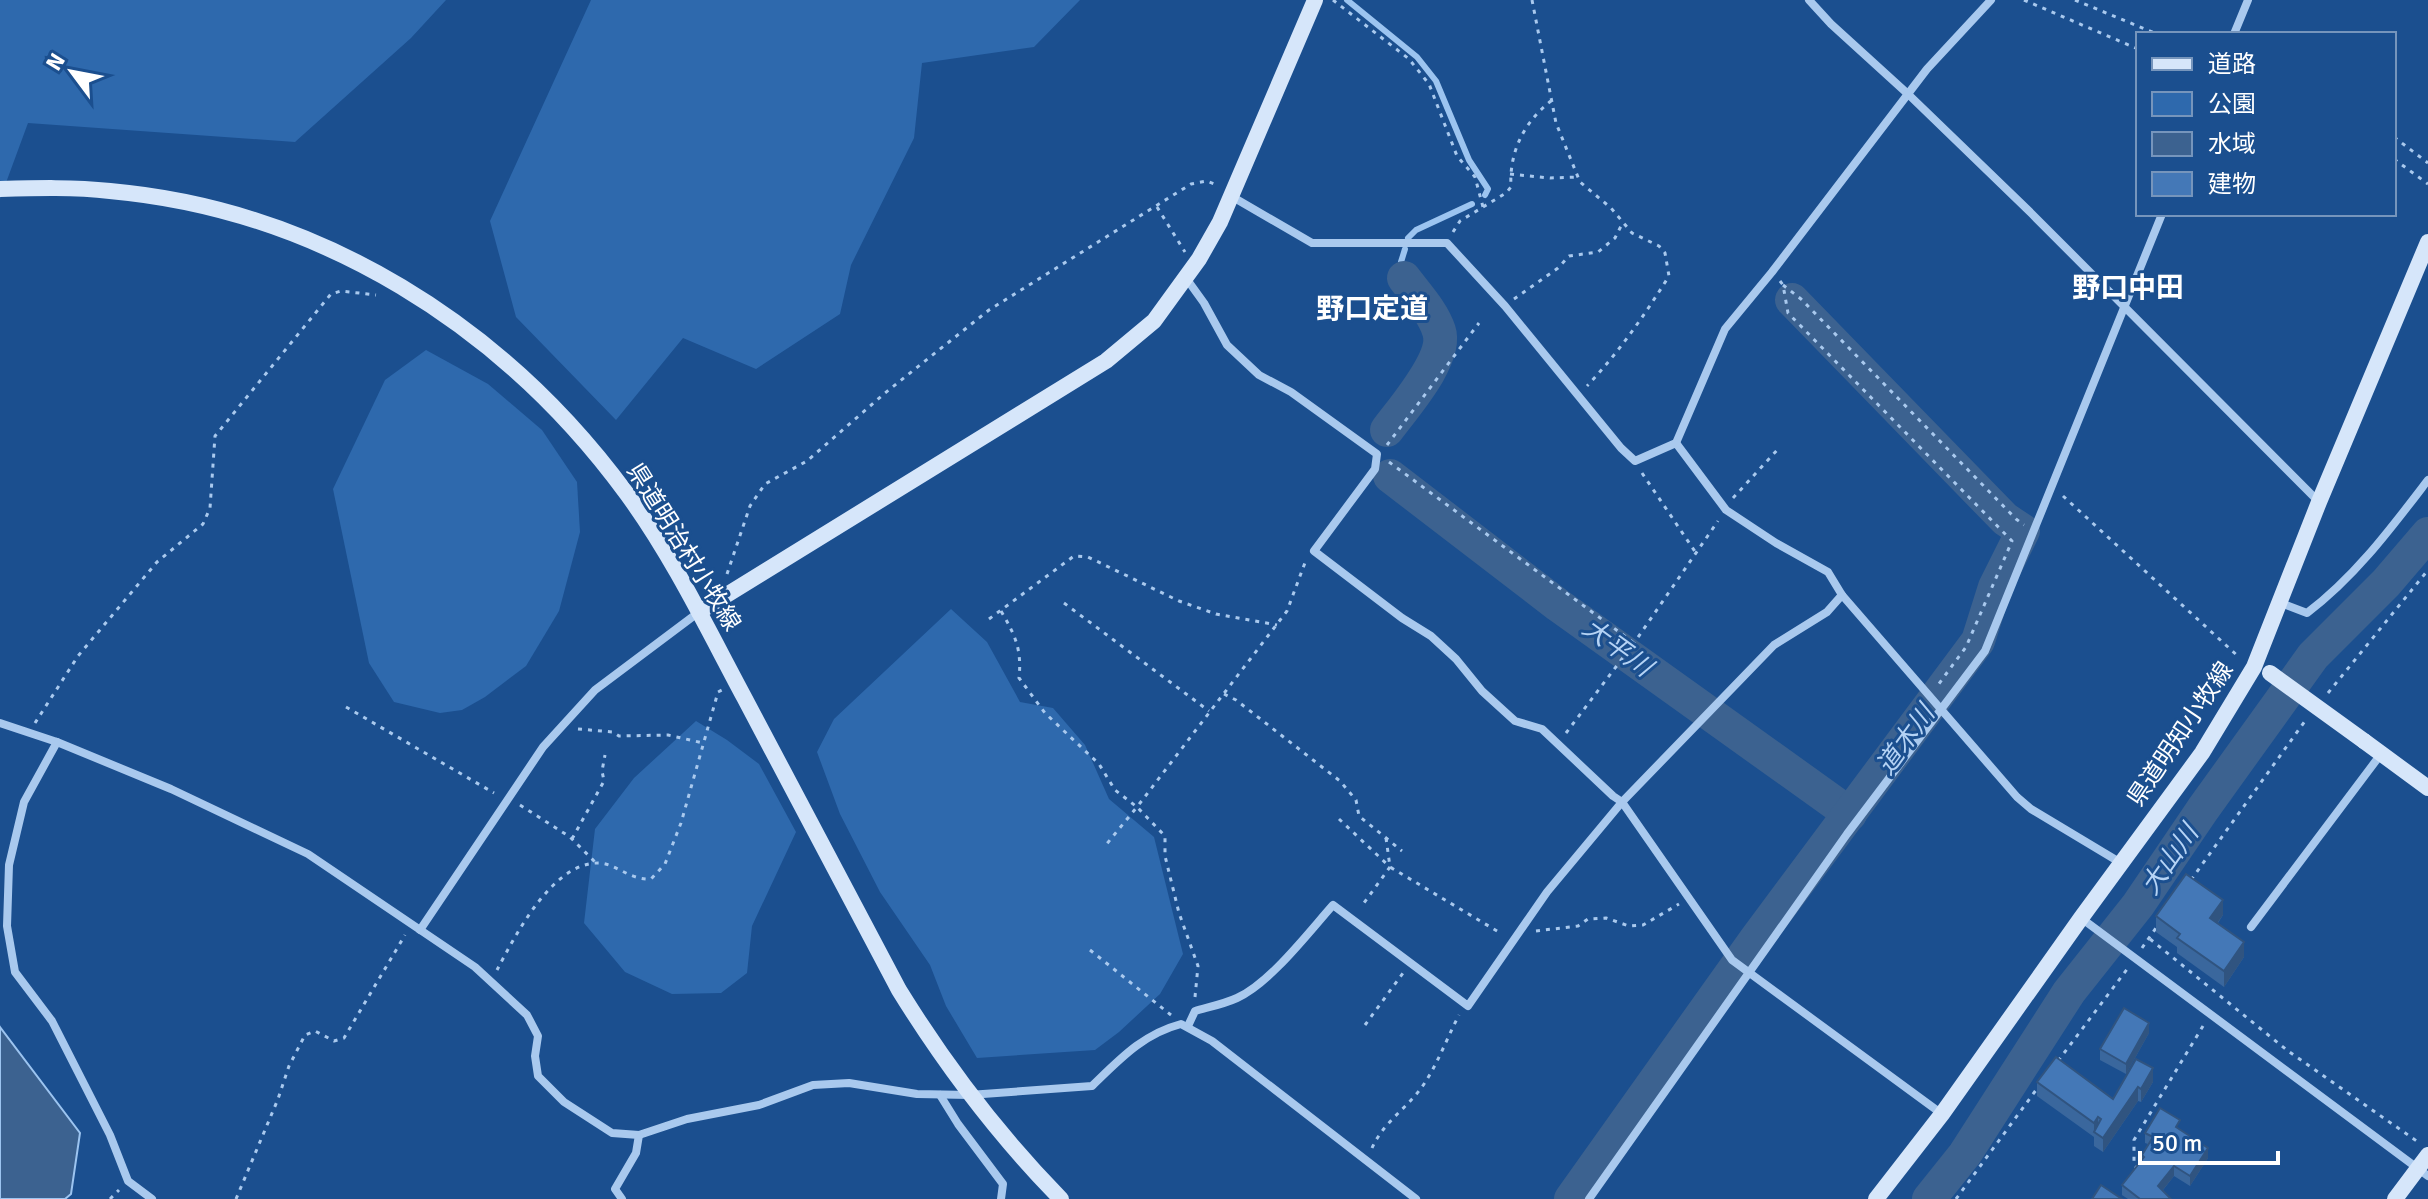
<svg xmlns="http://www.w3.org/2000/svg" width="2428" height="1199" font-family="Signika,'Noto Sans JP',sans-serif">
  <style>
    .green { fill: #2e69ad }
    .water { fill: #3c6290; stroke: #9cc4f0; stroke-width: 2 }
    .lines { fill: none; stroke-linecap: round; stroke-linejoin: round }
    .stream { stroke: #9cc4f0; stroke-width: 6 }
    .river { stroke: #3c6290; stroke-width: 34 }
    .path { stroke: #a9c9ee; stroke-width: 3; stroke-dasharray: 4 6; stroke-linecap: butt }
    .street { stroke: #a9c9ee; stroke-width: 8 }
    .secondary { stroke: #d6e6fa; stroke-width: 16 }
    .secondary-bridge { stroke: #d6e6fa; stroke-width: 16 }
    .wall { fill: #3a679d }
    .shaded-wall { fill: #305480 }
    .building { fill: #4478b7; stroke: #305480; stroke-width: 2 }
    .labels { text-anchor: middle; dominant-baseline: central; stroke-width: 6; stroke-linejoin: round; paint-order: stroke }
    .street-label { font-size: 24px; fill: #fff; stroke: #1b4f8f }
    .water-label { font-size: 26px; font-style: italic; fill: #b5d3f5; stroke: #1b4f8f }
    .quarter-label { font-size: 28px; font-weight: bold; fill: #fff; stroke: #1b4f8f }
  </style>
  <rect width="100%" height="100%" fill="#1b4f8f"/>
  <g class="green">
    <path d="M0,0H446L411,38L295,142L28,123L0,199Z"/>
    <path d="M591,0H1080L1034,47L922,63L914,138L851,265L840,314L756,369L683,338L616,420L516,317L490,221Z"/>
    <path d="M426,350L488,384L542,430L577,482L580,532L559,611L526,666L485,697L462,710L440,713L394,702L369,663L333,489L385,380Z"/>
    <path d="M951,609L987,642L1020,702L1053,708L1085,745L1109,799L1154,837L1183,954L1160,994L1119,1032L1095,1050L977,1058L946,1006L930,965L880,892L840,814L817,752L834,719Z"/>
    <path d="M696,721L727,740L759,764L796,832L752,926L747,973L721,993L672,994L625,972L584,923L595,829L634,778Z"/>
  </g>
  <path class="water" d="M0,1027L80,1133L71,1194L65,1199H0Z"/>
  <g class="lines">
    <g class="stream">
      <path d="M1347,0L1417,57L1436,81L1469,160L1488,189L1485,195"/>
      <path d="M1408,238L1416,230L1472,204"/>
      <path d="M1404,278L1401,262L1405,249"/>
    </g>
    <g class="river">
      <path d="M1387,430C1403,408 1448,358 1439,331C1433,312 1416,294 1404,278"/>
      <path d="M1390,476L1558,605L1850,814"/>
      <path d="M1571,1199L1756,939L1978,641L1995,587L2023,531L2005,519L1792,300"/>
      <path d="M1929,1199L1965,1154L2069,992L2138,905L2203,809L2313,656L2386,583L2428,534"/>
    </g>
    <g class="path">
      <path d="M1333,0L1409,59L1429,84L1457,156L1475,177L1483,207"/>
      <path d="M1532,0L1556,123L1580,182L1611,208L1632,233L1659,246L1665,253L1669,276C1644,316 1619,352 1587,386"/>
      <path d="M2024,0L2138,49"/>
      <path d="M2075,0L2157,34"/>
      <path d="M2394,137L2428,163"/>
      <path d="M2394,159L2428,184"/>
      <path d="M1510,174L1550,178L1578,177"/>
      <path d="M1157,207L1185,252"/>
      <path d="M1453,232L1460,221L1506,193L1511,187C1509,152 1524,122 1551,101"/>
      <path d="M1780,281L1783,285L1788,313L2012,541L1966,647L1938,685"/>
      <path d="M1783,285L1801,299L2016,519L2024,525"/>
      <path d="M1514,299L1558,268L1569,256L1598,252L1615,238L1623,222"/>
      <path d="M1387,445L1479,323"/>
      <path d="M1389,462L1634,643"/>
      <path d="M1642,473L1696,553"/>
      <path d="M2063,496L2240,658"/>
      <path d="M1733,498L1779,448"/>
      <path d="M727,574L750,506L765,484L807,461L885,393L989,310L1191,184L1207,181L1217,185"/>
      <path d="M1064,603L1209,711"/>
      <path d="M1001,611C1015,635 1022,649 1019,678L1045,713L1099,764L1115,790L1137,807L1105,846"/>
      <path d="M989,619L1074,556L1088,557L1179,601L1216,614L1277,625"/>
      <path d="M2328,693L2428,570"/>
      <path d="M1224,694L1236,700L1340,781L1356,800L1359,816L1402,851"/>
      <path d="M346,707L494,793"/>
      <path d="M35,723L78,656L157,562L203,524L210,508L215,436L331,294L341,291L376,295"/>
      <path d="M578,729L613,732L619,736L668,735L703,743"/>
      <path d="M1566,733L1634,643L1718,521"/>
      <path d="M520,805L570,837L596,863"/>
      <path d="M1339,819L1390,867L1361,907"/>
      <path d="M1386,838L1390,867L1502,934"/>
      <path d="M572,839L604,781L602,771L605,755"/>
      <path d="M2191,880L2305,721"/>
      <path d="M1536,931L1578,926L1588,919L1606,918L1629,926L1643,925L1679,904"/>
      <path d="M2150,939L2288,1051L2418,1142"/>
      <path d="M2142,948L2158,925"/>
      <path d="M1090,950L1171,1015"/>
      <path d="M497,970C516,934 553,862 599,863C617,864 629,880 651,879L665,864L681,823L718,692L722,690"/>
      <path d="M1195,997L1198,966L1179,913L1165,856V836L1137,807L1287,611L1306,560"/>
      <path d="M1365,1025L1403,973"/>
      <path d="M2058,1061L2128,968"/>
      <path d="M1372,1148C1384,1121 1408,1108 1424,1084C1438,1063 1447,1038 1459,1015"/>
      <path d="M2138,1169L2134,1165V1140L2203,1026"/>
      <path d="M110,1199L119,1190"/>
      <path d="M236,1199L278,1099L289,1066L305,1035L315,1031L334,1041L344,1038L405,935"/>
      <path d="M1956,1199L2039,1086"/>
    </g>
    <g class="street">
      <path d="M1809,0L1831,24L1909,95L2032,214L2319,502"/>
      <path d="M2234,34L2248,0"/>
      <path d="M1231,196L1312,243H1447L1505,306L1621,448L1635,461L1676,443L1725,329L1772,272L1927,69L1991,0"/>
      <path d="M1186,278L1204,303L1227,345L1259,375L1291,392L1377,454L1375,469L1314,551L1402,618L1431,636L1456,659L1482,691L1515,721L1542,729L1613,796L1622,802L1732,960L1942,1114"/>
      <path d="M1676,443L1726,510L1776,543L1828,572L1842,595L2017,797L2031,809L2121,863"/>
      <path d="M2281,603L2307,613C2355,577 2392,527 2428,480"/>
      <path d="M0,723L57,742L171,789L308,854L475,967L527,1015L538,1036L535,1056L538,1076L564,1102L612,1133L639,1135L687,1119L759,1105L813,1085L849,1083L917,1094L969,1095L1092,1086C1120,1059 1143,1034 1181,1024L1212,1041L1416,1199"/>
      <path d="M57,742L24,802L9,865L7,926L15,972L52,1021L110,1135L128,1181L152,1199"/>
      <path d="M2081,918L2428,1176"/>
      <path d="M2251,927L2381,754"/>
      <path d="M420,930L543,747L595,690L699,612"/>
      <path d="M1188,1026L1195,1011C1209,1007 1224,1004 1237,998C1270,983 1308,933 1333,905L1468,1006L1547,892L1622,802L1774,645L1827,612L1842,595"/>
      <path d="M940,1095L958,1124L1003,1184L1001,1199"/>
      <path d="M622,1199L615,1189L636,1153L639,1135"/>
      <path d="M1589,1199L1847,834L1985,651L2162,214"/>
    </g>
    <g class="secondary">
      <path d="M0,189C37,188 74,187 110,191C320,210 504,326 627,494C673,557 707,628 744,697C795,794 847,892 899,990C946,1066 998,1135 1061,1199"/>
      <path d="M699,612L1106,361L1154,321L1199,259L1220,222L1315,0"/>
      <path d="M2364,741L2428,788"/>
      <path d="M1876,1199L1942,1114L2081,918L2202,753L2254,667L2319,502L2428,242"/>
      <path d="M2395,1199L2428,1155"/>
    </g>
    <path class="secondary-bridge" d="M2270,673L2364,741"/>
  </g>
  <g class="wall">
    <path d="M2223,915L2218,923L2244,957L2224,987L2177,953V947L2156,932V916Z"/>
    <path d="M2149,1033L2126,1074L2100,1060V1049Z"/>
    <path d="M2136,1059L2153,1082L2141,1102L2138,1101L2103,1152L2094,1146V1137L2037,1096V1082L2113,1099Z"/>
    <path d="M2180,1129L2208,1158L2190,1186L2174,1176L2163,1190L2171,1199H2128L2122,1195V1185L2142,1159V1155L2148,1144L2145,1143V1133Z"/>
  </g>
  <g class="shaded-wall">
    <path d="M2223,900V915L2210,933V918Z"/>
    <path d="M2244,942V957L2224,987V971Z"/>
    <path d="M2149,1023V1033L2126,1074V1064Z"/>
    <path d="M2153,1068V1082L2141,1102V1089Z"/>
    <path d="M2138,1087V1101L2103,1152V1138Z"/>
    <path d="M2098,1117V1131L2094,1132V1123Z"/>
    <path d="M2208,1148V1158L2190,1186V1176Z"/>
    <path d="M2174,1166V1176L2158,1196V1186Z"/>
  </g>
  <g class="building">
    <path d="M2186,874L2223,900L2210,918L2244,942L2224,971L2177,938L2180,934L2156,916Z"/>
    <path d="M2124,1008L2149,1023L2126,1064L2100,1049Z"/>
    <path d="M2056,1057L2113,1099L2136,1059L2153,1068L2141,1089L2138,1087L2103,1138L2094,1132L2101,1119L2098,1117L2094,1123L2037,1082Z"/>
    <path d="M2160,1108L2180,1120L2176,1127L2208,1148L2190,1176L2174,1166L2158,1186L2171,1199H2140L2122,1185L2144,1157L2142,1155L2153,1137L2145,1133Z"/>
    <path d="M2101,1185L2122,1199H2092Z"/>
  </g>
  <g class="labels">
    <g class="street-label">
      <text transform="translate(684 547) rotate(58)">県道明治村小牧線</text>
      <text transform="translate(2180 734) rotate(-56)">県道明知小牧線</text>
    </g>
    <g class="water-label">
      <text transform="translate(1617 648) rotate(36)">大平川</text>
      <text transform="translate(1906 740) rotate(-54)">道木川</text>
      <text transform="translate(2170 860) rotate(-55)">大山川</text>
    </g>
    <g class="quarter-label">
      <text x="2128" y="288">野口中田</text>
      <text x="1372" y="309">野口定道</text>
    </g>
  </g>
  <rect x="2136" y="32" width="260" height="184" fill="#1b4f8f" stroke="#7695bc" stroke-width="2"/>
  <rect x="2152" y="58" width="40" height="12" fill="#d6e6fa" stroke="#7695bc" stroke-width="2"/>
  <text x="2208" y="72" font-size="24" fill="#ffffff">道路</text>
  <rect x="2152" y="92" width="40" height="24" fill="#2e69ad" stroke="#7695bc" stroke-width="2"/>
  <text x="2208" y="112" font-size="24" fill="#ffffff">公園</text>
  <rect x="2152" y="132" width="40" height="24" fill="#3c6290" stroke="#7695bc" stroke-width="2"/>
  <text x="2208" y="152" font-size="24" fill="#ffffff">水域</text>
  <rect x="2152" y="172" width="40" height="24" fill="#4478b7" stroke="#7695bc" stroke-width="2"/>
  <text x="2208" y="192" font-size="24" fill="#ffffff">建物</text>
  <g transform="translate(72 72) rotate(302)" stroke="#1b4f8f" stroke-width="6" paint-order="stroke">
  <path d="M0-6L14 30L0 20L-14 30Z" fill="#ffffff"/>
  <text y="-12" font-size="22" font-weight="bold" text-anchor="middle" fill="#ffffff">N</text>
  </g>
  <path d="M2140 1151v12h138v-12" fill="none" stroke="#ffffff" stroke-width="4"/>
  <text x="2152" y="1151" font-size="24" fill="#ffffff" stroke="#1b4f8f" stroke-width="6" paint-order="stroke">50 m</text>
</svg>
